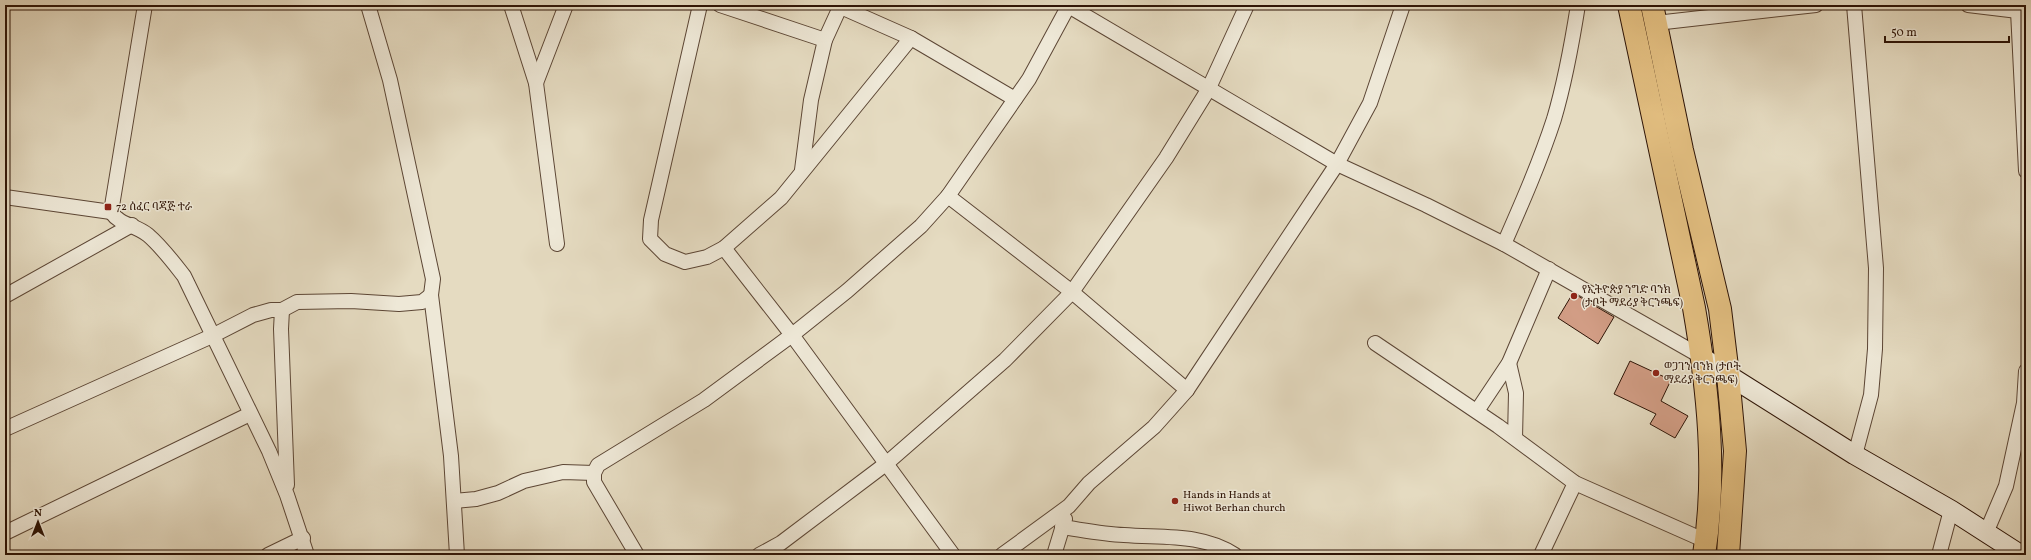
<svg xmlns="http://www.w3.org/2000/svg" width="2031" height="560" font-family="Vollkorn,'Noto Serif Ethiopic',serif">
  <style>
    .building { fill: #d29d85; stroke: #2e1406 }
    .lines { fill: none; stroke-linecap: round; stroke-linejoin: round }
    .street-casing { stroke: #5c4635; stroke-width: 16 }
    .secondary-casing { stroke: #2e1406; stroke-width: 21 }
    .primary-casing { stroke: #2e1406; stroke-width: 24 }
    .street { stroke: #eee8d7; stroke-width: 14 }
    .secondary { stroke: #eee8d7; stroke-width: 19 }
    .primary { stroke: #e2be80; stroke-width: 22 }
    .poi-dot { fill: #8f2418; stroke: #eee8d7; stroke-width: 1.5 }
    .labels { text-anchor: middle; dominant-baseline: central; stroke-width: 3; stroke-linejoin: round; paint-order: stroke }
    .poi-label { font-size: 11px; fill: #2e1406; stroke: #eee8d7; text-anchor: start }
  </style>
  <rect width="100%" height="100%" fill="#e5dbc1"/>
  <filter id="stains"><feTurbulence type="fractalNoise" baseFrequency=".005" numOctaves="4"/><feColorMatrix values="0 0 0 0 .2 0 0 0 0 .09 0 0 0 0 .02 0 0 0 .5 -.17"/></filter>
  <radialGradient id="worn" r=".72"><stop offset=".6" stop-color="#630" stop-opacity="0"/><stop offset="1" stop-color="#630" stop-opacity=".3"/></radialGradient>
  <g class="building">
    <path d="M1573,293L1614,317L1598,344L1558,318Z"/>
    <path d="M1630,361L1671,380L1661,401L1688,416L1675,438L1650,424L1656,414L1614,394Z"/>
  </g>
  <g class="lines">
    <defs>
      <g id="street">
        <path d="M145,5L111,212C121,226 134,224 148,235C162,247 173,262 184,276L269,451L287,495L307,555"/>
        <path d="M368,5L390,80L433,279L431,295L451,456L457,555"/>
        <path d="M511,5L536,83L557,244"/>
        <path d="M700,5L651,220L650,239L665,254L685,262L707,257L724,248L781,198L911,38"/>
        <path d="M720,5L825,40"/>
        <path d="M1067,5L1337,164L1426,205L1504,244L1702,357"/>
        <path d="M1854,5L1876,268L1875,349L1871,395L1855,455"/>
        <path d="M1968,5L2018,11L2026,14"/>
        <path d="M841,7L911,38L1015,99"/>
        <path d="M2018,11L2026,171"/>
        <path d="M1656,23L1816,5"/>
        <path d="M536,83L566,5"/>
        <path d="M802,170L811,100L825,40L841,5"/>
        <path d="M948,196L1072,292L1187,390"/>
        <path d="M5,197L111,212"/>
        <path d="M1504,244C1522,203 1540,162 1554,119C1565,82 1572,43 1578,5"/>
        <path d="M724,248L792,335L953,555"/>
        <path d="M5,296L132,225"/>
        <path d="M282,310L281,329L287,485"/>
        <path d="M1375,343L1498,426L1575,483L1706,541"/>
        <path d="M1509,363L1516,393L1515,438"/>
        <path d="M1477,411L1509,363L1549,269"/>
        <path d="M5,429L212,336L253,315L271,310H282L297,302L351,301L399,304L422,302L431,295"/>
        <path d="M454,501L476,499L498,493L524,481L563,472L594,473"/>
        <path d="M1062,527C1083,530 1103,534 1124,535C1162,538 1202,533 1235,555"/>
        <path d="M5,533L250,414"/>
        <path d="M1986,533L2006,486L2024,403L2026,371"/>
        <path d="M268,555L303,538"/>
        <path d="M637,555L594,482V473L598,465L704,400L792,335L847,291L921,226L948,196L1029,79L1069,5"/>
        <path d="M759,555L781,543L887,463L1005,360L1072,292L1166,158L1208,90L1247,5"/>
        <path d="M1002,555L1069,506L1089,483L1154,427L1187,390L1337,164L1370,103L1403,5"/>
        <path d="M1054,555L1065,519"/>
        <path d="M1541,555L1575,483"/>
        <path d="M1939,555L1951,510"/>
      </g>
      <path id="secondary" d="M1702,357L1728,375L1855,455L1951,510L2021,555"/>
      <g id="primary">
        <path d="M1629,5L1694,308C1708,389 1717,473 1704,555"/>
        <path d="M1652,5L1682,150L1720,309L1728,375L1735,451L1728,555"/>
      </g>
    </defs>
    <use href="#street" class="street-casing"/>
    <use href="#secondary" class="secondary-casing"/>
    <use href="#primary" class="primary-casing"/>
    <use href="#street" class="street"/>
    <use href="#secondary" class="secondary"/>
    <use href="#primary" class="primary"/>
  </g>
  <g class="poi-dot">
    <rect x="104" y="203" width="8" height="8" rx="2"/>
    <circle cx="1574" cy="296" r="4"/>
    <circle cx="1656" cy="373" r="4"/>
    <circle cx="1175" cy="501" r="4"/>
  </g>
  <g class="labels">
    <g class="poi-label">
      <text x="116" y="207">72 ሰፈር ባጃጅ ተራ</text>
      <text x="1582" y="290">የኢትዮጵያ ንግድ ባንክ<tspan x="1582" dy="13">(ታቦት ማደሪያ ቅርንጫፍ)</tspan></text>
      <text x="1664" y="367">ወጋገን ባንክ (ታቦት<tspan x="1664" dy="13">ማደሪያ ቅርንጫፍ)</tspan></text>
      <text x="1183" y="495">Hands in Hands at<tspan x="1183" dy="13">Hiwot Berhan church</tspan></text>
    </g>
  </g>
  <rect width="2031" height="560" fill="none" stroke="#e5dbc1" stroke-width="20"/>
  <rect x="6" y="6" width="2019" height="548" fill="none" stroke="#2e1406" stroke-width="2"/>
  <rect x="10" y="10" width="2011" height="540" fill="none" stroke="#2e1406"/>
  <g transform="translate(38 522)" stroke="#eee8d7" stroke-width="3" paint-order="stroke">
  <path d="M0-3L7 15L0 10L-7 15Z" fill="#2e1406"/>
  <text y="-6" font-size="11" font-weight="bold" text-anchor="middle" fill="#2e1406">N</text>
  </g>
  <path d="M1885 36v6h124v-6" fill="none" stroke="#2e1406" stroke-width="2"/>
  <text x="1891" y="36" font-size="12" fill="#2e1406" stroke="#eee8d7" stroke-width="3" paint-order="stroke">50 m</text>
  <rect width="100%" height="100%" filter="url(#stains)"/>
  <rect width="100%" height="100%" fill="url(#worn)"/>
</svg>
